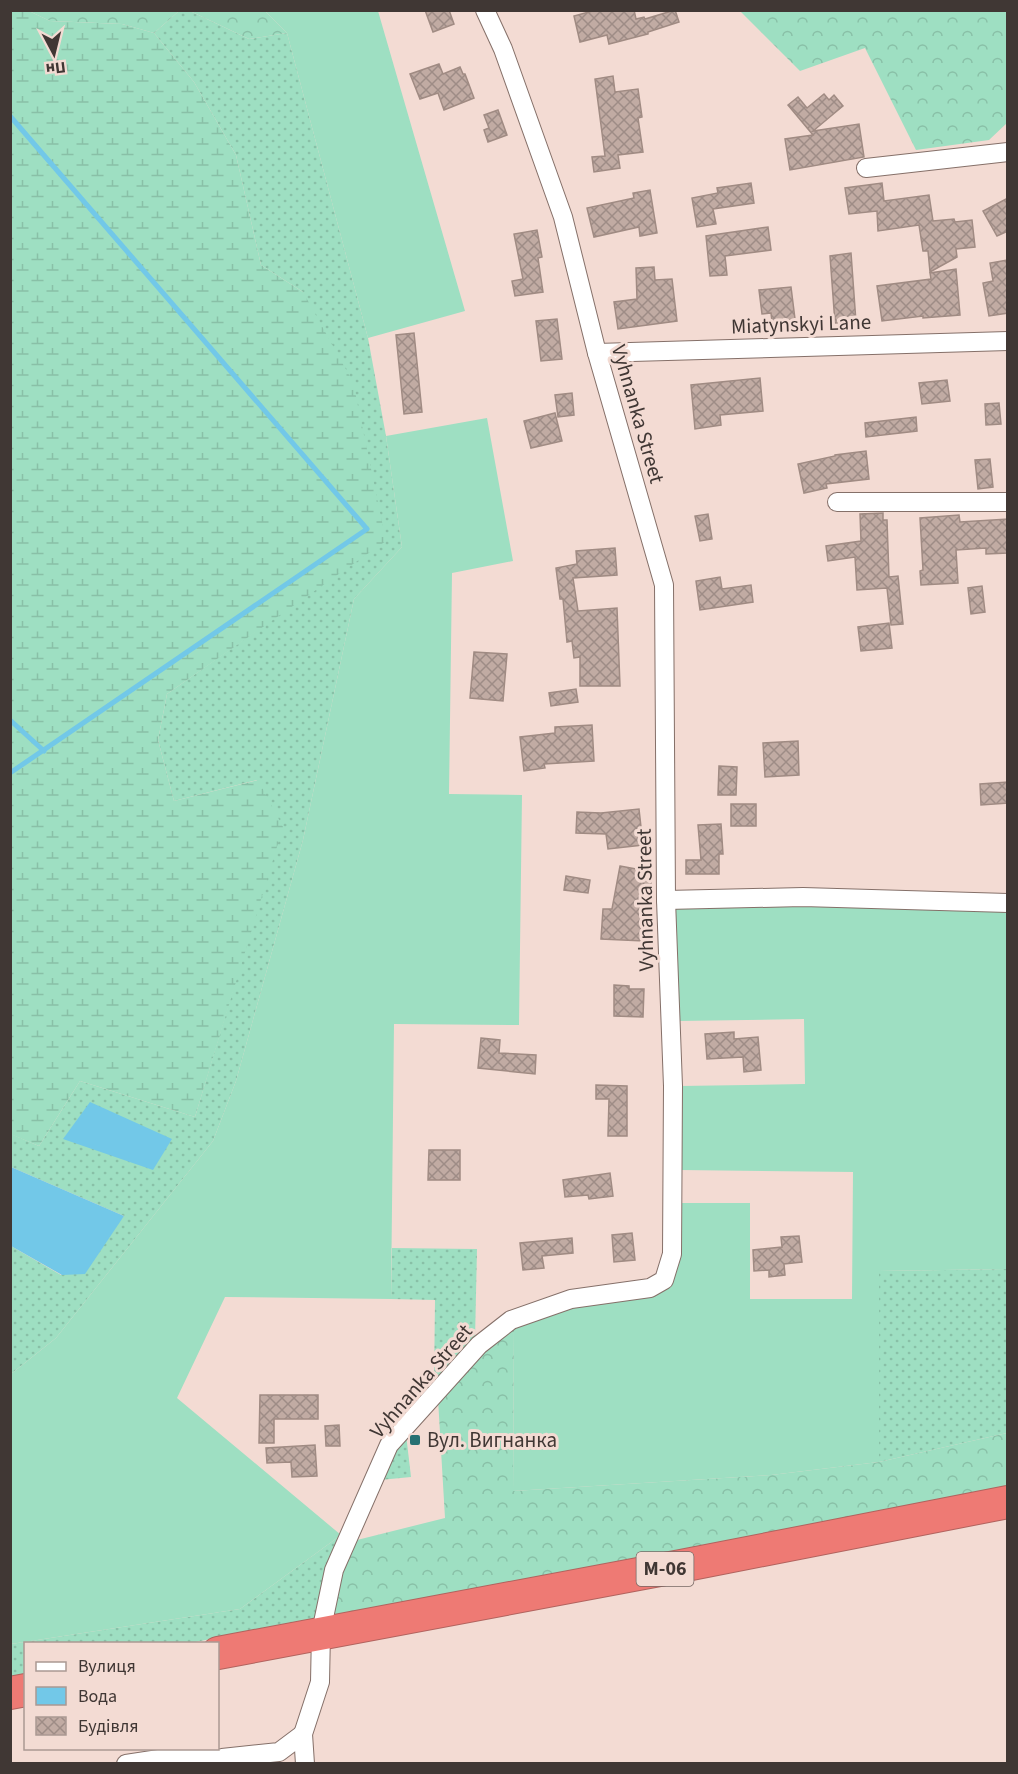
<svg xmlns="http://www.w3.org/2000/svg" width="1018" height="1774" font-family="'Source Sans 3',sans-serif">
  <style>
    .grass { fill: url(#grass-dots) }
    .forest { fill: url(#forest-crowns) }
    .wetland { fill: url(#wetland-marsh) }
    .garden { fill: #9edfc2 }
    .water { fill: #72c8e8 }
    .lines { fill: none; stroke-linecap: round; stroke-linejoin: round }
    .stream { stroke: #72c8e8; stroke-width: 5 }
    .building { fill: url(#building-cross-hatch); stroke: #a08b83; stroke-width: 1.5 }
    .street-casing { stroke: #857069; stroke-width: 20 }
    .highway-casing { stroke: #b1635e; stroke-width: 34 }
    .street { stroke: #fff; stroke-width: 18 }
    .highway { stroke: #ee7a74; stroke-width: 32 }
    .poi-dot { fill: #267173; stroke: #f3dbd3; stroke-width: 2 }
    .labels { text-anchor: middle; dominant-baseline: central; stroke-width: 6; stroke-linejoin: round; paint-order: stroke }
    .shield { fill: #f3dbd3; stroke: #766864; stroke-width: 1.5 }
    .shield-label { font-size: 20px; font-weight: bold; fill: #403734 }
    .street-label { font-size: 21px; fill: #403734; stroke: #f3dbd3 }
    .poi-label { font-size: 21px; fill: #403734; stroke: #f3dbd3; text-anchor: start }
  </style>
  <defs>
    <pattern id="grass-dots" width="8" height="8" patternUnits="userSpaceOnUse" patternTransform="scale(1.5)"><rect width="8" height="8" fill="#9edfc2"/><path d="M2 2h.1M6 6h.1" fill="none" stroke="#89c0a7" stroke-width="1.8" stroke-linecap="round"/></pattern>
    <pattern id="forest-crowns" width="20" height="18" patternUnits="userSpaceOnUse" patternTransform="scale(1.5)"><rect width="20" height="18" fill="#9edfc2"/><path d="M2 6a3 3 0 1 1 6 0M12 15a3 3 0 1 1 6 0" fill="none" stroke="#89c0a7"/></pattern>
    <pattern id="wetland-marsh" width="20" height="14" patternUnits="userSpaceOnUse" patternTransform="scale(1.5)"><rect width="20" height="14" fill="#9edfc2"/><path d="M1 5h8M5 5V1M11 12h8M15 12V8" fill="none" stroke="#89c0a7"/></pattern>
    <pattern id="building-cross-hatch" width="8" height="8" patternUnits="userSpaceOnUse" patternTransform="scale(1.5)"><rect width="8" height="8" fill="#c1aba3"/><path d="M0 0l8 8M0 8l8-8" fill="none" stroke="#9e8c86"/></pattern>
  </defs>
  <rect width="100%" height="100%" fill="#f3dbd3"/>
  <g class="grass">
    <path d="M179,11H190L249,39L287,33L368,338L386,436L402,547L354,599L303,840L236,1081L213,1141L56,1338L11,1374V1246L61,1275L124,1216L11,1167V1134L39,1146L80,1081L195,1117L235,983L257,780L174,801L158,740L167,694L332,577L303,292L261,265L236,155L194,82L154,33Z"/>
    <path d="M392,1248L477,1249L475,1340L434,1385L435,1300L391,1299Z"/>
    <path d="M1007,1269V1433L879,1462L878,1271Z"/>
    <path d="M406,1434L411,1477L380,1480L395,1448Z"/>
    <path d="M341,1535L317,1619L190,1643L26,1644L25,1675L11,1678V1644L240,1609Z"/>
  </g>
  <g class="forest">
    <path d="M29,11H179L154,33L122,24L50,21Z"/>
    <path d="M190,11H265L287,33L249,39Z"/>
    <path d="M740,11H1007V123L989,140L916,150L865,48L800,71Z"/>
    <path d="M514,1326L513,1491L771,1475L879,1462L1007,1433V1488L679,1552L331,1616L340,1572L353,1541L445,1518L438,1399L483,1350Z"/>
  </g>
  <path class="wetland" d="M10,11H29L50,21L122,24L154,33L194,82L236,155L261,265L303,292L353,382L386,541L167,694L158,740L174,801L258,780L283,827L195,1117L80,1081L39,1146L10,1134Z"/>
  <g class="garden">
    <path d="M265,11H378L465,311L368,338L287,33Z"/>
    <path d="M487,418L513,561L452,573L449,794L522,795L519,1025L394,1024L391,1299L225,1297L177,1398L341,1535L240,1609L11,1644V1374L56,1338L213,1141L236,1081L303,840L354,599L402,547L386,436Z"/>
    <path d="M803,903L1007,909V1269L879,1271V1462L771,1475L513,1491L514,1326L573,1306L652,1295L679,1203H750V1299H852L853,1172L680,1170V1086L805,1084L804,1019L678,1021L673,906Z"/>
  </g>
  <g class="water">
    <path d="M90,1102L172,1139L153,1170L63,1139Z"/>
    <path d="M11,1167L124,1216L85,1274L62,1275L11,1246Z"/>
  </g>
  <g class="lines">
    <g class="stream">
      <path d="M10,116L367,529L10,773"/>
      <path d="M10,720L44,751"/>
    </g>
  </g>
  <g class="building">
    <path d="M425,10H449L454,24L433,32Z"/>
    <path d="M596,10H634L636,19L644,17L645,19L675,10L679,22L648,32V34L609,44L607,35L580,42L574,16Z"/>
    <path d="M439,64L443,74L460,67L463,74H465L474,98L444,110L438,93L420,99L410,74Z"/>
    <path d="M613,76L615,92L638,89L642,117L638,118L643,152L618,155L620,168L594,172L592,157L605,156L595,79Z"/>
    <path d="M824,94L829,100L834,95L843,106L813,131L859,124L864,157L790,170L785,139L813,135L788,105L798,97L807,108Z"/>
    <path d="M498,110L507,135L488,142L484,130L489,128L484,115Z"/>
    <path d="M751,183L754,203L713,209L716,224L697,227L692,198L718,193L717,188Z"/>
    <path d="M882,183L884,201L929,195L933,221L954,219L955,222L972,220L975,247L956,249L957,257L930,272L928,251H923L919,225L878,231L877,211L849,214L845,188Z"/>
    <path d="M650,190L657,233L640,236L639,227L594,237L587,208L634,198L633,193Z"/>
    <path d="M1008,198V231L997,236L983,211Z"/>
    <path d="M768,227L771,250L725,256L727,275L710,276L706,236Z"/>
    <path d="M537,230L542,257L538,258L543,292L515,296L512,281L523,279L514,234Z"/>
    <path d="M851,253L856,322L835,323L830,256Z"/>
    <path d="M1008,260V313L989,316L983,283L993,281L990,263Z"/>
    <path d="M654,267L655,280L672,279L677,321L618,329L614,302L637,299L636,268Z"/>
    <path d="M956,269L960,315L923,318V316L882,321L877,286L931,279L930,273Z"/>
    <path d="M791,287L795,319L772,322L771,313L762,314L759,290Z"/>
    <path d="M557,319L562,359L541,361L536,321Z"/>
    <path d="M414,333L422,412L404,414L396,335Z"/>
    <path d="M760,378L763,411L720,415L721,425L695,429L691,385Z"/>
    <path d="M947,380L950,401L922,404L919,383Z"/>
    <path d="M572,393L574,415L558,417L555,395Z"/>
    <path d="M999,403L1001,424L986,425L985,404Z"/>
    <path d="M555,413L562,441L531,448L524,421Z"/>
    <path d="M916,417L917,431L866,437L865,423Z"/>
    <path d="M866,451L869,479L826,484L827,488L804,493L798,464L835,456V455Z"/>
    <path d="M990,459L993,487L978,489L975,460Z"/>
    <path d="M883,513V520H887L889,577L898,576L903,624L891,625L887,588L857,590L855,557L828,561L826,546L861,541L860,514Z"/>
    <path d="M708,514L712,539L700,541L695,516Z"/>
    <path d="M959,515L960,522L1008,519V553L986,554V548L956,550L958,583L921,585L920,571L923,570L920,518Z"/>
    <path d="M615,548L617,575L573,578L578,611L617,608L620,686H580V657L574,658L572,641L567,642L563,599H560L556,568L577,564L576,551Z"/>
    <path d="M720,577L722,589L751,585L753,602L700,610L696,581Z"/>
    <path d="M982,586L985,612L971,614L968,588Z"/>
    <path d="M889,623L892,648L861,651L858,627Z"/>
    <path d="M474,652L507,654L503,701L470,698Z"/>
    <path d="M576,689L578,702L551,706L549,693Z"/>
    <path d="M592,725L594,761L544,764L545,768L524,771L520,737L555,733V727Z"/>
    <path d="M798,741L799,775L765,777L763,743Z"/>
    <path d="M719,766L737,767L736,795H718Z"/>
    <path d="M1008,782V803L981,805L980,784Z"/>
    <rect x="731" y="804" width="25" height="22"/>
    <path d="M639,809L643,845L608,849L606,834L576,833L577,812L601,813Z"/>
    <path d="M721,824L723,854H719V874H686V860H701L698,825Z"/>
    <path d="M620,866L653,872L649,895L647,894L644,941L601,939L603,909H612Z"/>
    <path d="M566,876L590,880L588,893L564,890Z"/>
    <path d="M614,985L629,986V989H644L643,1017L614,1016Z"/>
    <path d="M734,1032V1039L758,1037L761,1070L744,1072L743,1057L707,1059L705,1034Z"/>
    <path d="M481,1038L500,1040L499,1053L536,1055L535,1074L478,1068Z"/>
    <path d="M596,1085L627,1086V1136H608L609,1099H596Z"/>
    <path d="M429,1150H460V1180H428Z"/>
    <path d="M610,1173L613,1196L589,1199L588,1195L565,1197L563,1180Z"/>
    <path d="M632,1233L635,1260L614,1262L612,1235Z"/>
    <path d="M799,1236L802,1262L784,1264L785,1275L769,1277V1270L754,1271L753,1250L782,1247L781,1237Z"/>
    <path d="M572,1238L573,1253L542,1256L544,1268L523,1270L520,1243Z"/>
    <path d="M260,1395H318V1419H274V1443H259Z"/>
    <path d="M339,1425L340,1446H326L325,1426Z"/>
    <path d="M315,1445L317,1476L292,1477L291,1462L267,1463L266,1448Z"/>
  </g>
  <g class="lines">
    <defs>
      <g id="street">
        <path d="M866,168L1008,152"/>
        <path d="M597,353L1008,341"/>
        <path d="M837,502H1008"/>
        <path d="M666,900L803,897L1008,903"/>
        <path d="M126,1764L159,1759L222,1758L279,1752L303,1734"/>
        <path d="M305,1764L303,1734L320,1682L321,1632L334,1570L389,1445L479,1345L511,1320L571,1299L650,1288L664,1280L672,1254L673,1086L666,900L664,585L597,353L563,217L503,49L485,10"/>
      </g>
      <g id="highway">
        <path d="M218,1653L681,1566L1008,1502"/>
        <path d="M10,1693L26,1690"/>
      </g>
    </defs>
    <use href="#street" class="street-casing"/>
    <use href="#highway" class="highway-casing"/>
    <use href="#street" class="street"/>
    <use href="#highway" class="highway"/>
  </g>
  <rect class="poi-dot" x="409" y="1434" width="12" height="12" rx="3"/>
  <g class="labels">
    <rect class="shield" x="636.5" y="1552" width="57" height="34" rx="4.5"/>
    <g class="shield-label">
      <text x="665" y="1569">М-06</text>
    </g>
    <g class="street-label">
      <text transform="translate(801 324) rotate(-2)">Miatynskyi Lane</text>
      <text transform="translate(638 414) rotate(74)">Vyhnanka Street</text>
      <text transform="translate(645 900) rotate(-91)">Vyhnanka Street</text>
      <text transform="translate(421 1381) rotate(-49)">Vyhnanka Street</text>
    </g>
    <g class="poi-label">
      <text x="427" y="1440">Вул. Вигнанка</text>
    </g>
  </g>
  <rect width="1018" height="1774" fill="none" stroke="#403734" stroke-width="24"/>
  <rect x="24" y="1642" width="195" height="108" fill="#f3dbd3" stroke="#ab9993" stroke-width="1.5"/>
  <rect x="36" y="1662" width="30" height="9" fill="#ffffff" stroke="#ab9993" stroke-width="1.5"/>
  <text x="78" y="1672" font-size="18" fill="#403734">Вулиця</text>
  <rect x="36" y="1687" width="30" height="18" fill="#72c8e8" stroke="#ab9993" stroke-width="1.5"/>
  <text x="78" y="1702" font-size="18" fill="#403734">Вода</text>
  <rect x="36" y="1717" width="30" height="18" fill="url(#building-cross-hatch)" stroke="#ab9993" stroke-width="1.5"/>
  <text x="78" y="1732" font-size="18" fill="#403734">Будівля</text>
  <g transform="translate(54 54) rotate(173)" stroke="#f3dbd3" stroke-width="4.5" paint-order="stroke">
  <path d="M0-4.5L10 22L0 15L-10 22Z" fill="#403734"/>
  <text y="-9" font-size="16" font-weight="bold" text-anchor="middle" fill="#403734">Пн</text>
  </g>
</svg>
